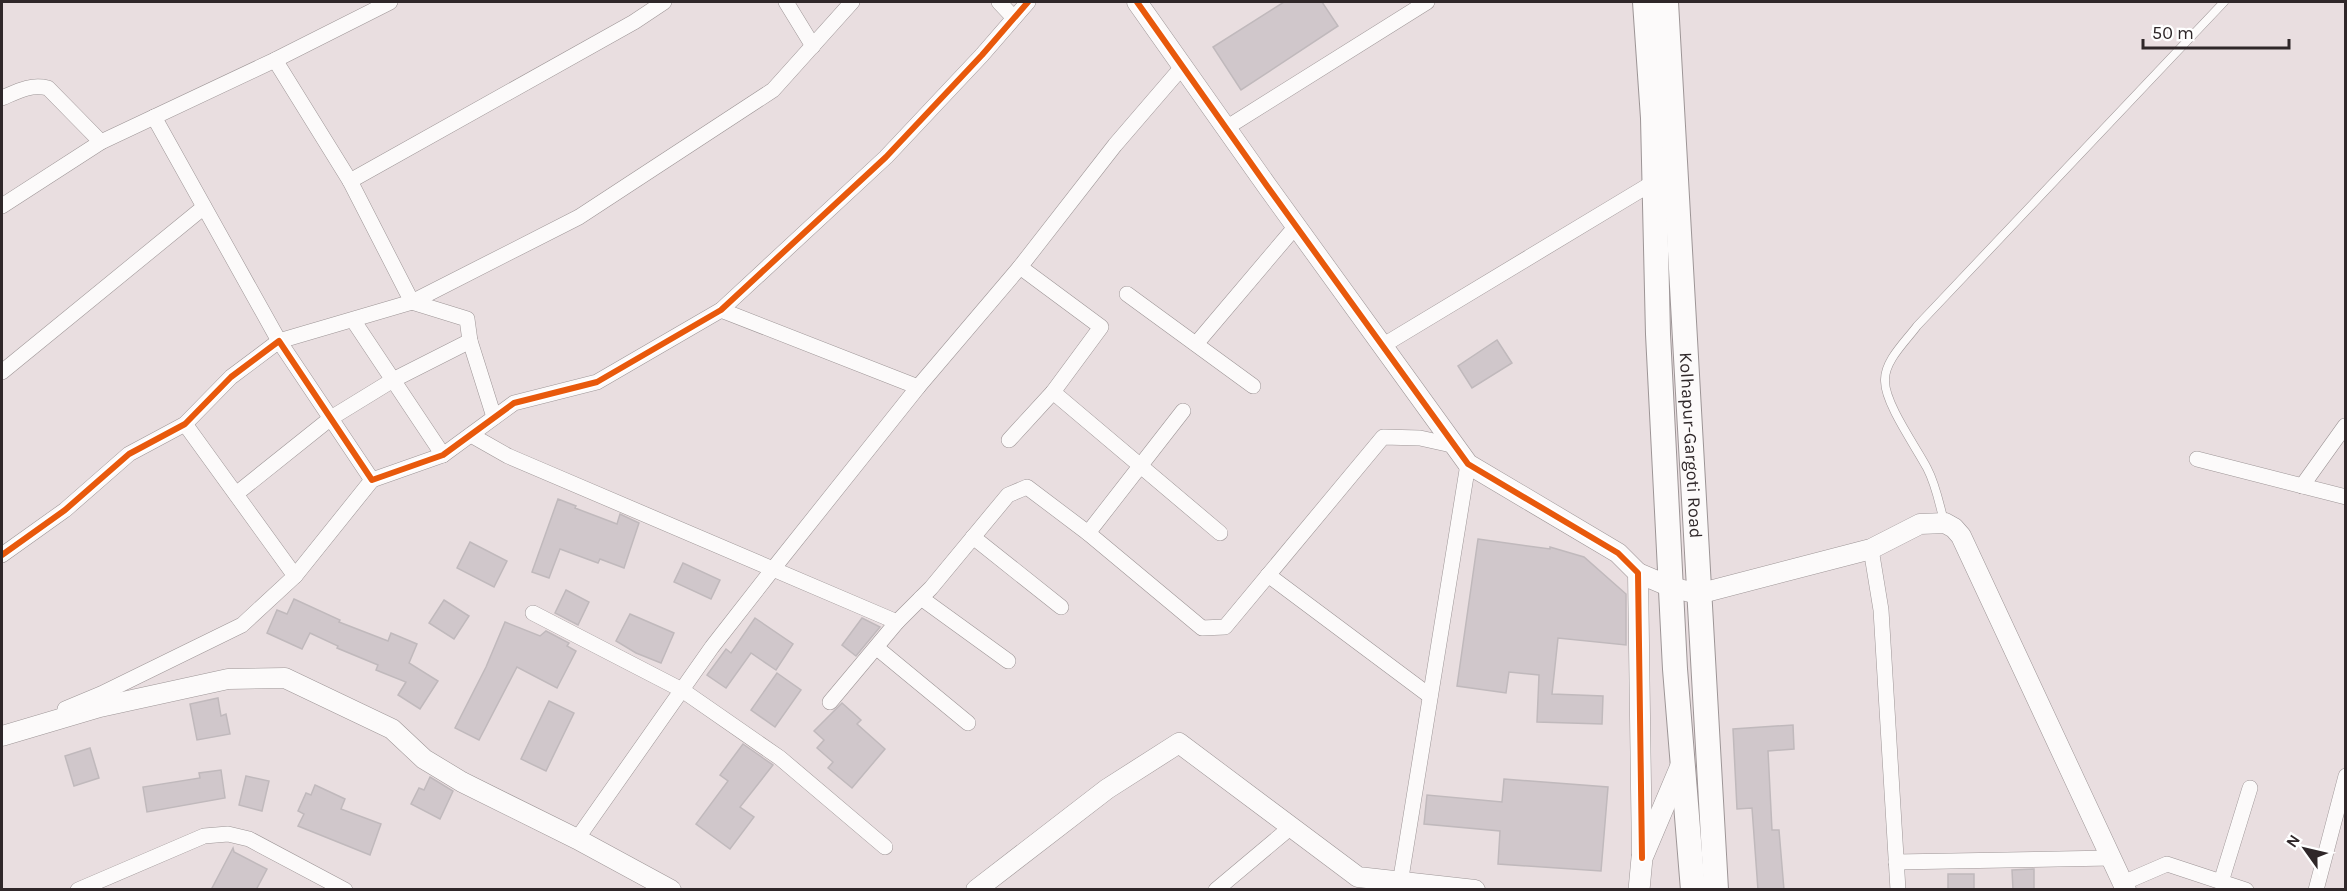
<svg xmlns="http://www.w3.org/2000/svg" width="2347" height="891" font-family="Karla,sans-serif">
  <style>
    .building { fill: #d0c7cb; stroke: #c0b9bc; stroke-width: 1.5 }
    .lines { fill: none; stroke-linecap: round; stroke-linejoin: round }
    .service-casing { stroke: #9d9596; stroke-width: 9 }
    .minor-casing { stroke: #9d9596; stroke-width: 16 }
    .tertiary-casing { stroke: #9d9596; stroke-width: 21 }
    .secondary-casing { stroke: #9d9596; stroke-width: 22 }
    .primary-casing { stroke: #9d9596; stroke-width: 26 }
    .service { stroke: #fcfafa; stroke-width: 8 }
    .minor { stroke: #fcfafa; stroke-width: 15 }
    .tertiary { stroke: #fcfafa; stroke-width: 20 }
    .secondary { stroke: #fcfafa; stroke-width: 21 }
    .primary { stroke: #fcfafa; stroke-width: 24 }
    .cycleway-casing { stroke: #fff; stroke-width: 10 }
    .cycleway { stroke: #e8590c; stroke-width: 6 }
    .labels { text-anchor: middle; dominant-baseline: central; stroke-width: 4.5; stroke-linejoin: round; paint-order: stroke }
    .street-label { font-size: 18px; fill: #2f2729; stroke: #fff }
  </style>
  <rect width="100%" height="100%" fill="#e9dee0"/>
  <g class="building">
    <path d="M1284,2H1322L1338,26L1241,90L1213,47Z"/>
    <path d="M1497,340L1512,363L1472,388L1458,366Z"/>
    <path d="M558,499L576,506L575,508L617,524L620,514L639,523L624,568L600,559L598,563L560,549L549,578L532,572Z"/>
    <path d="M1478,539L1550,549V547L1584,557L1626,594V645L1558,638L1552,694L1603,696L1602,724L1537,722L1539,675L1509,672L1506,693L1457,686Z"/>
    <path d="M470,542L507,561L494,587L457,568Z"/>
    <path d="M683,563L720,580L711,599L674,582Z"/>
    <path d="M566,590L589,602L578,625L555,613Z"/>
    <path d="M294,599L340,620L339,622L388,641L391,633L417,644L409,663L438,681L420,709L398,695L406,682L376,670L378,665L337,648L338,646L310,633L302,649L267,633L277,610L287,614Z"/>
    <path d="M444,600L469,616L454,639L429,623Z"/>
    <path d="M630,614L674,633L661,663L636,653L616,641Z"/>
    <path d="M755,618L793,644L776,670L751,653L726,688L707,675L726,649L731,653Z"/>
    <path d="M862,618L880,627L856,656L842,645Z"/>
    <path d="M505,622L540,636L546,631L569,643L567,646L576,651L557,688L517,667L479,740L455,728L486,667Z"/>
    <path d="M777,673L801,690L775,727L751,710Z"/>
    <path d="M218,698L221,716L226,714L230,734L197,740L190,704Z"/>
    <path d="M549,701L574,713L546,771L521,759Z"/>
    <path d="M842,703L861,720L857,724L885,749L852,788L828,768L833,762L817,748L824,740L814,731Z"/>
    <path d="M1793,725L1794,749L1768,751L1772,830H1779L1784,890H1758L1752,808L1737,809L1733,729Z"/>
    <path d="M743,744L773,765L740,807L754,817L730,849L696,824L728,781L720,775Z"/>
    <path d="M90,748L99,778L74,786L65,756Z"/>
    <path d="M221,770L225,798L147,812L143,787L200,778L199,773Z"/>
    <path d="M246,776L269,781L262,811L239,805Z"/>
    <path d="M430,777L453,791L440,819L411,804L419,788L424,790Z"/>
    <path d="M1504,779L1608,787L1601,871L1498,864L1500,831L1424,824L1427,795L1502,802Z"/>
    <path d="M315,785L345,799L341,809L381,824L370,855L298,826L304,814L298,811L306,793L311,795Z"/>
    <path d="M233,848L234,852L267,869L256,890H211Z"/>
    <path d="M2034,869V890H2013L2012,870Z"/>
    <rect x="1948" y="874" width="26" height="16"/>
  </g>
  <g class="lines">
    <defs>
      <path id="service" d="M1944,521C1939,503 1936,485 1927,468C1916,447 1885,404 1885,381C1884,361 1906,341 1917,326L2224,2"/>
      <g id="minor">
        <path d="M786,2L813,46"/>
        <path d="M999,2L1014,18"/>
        <path d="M275,60L350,181L634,22L664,2"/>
        <path d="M2,98C18,91 30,84 48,88L101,142"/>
        <path d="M154,117L279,341L412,302L579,217L773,90L852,2"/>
        <path d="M1226,128L1427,2"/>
        <path d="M350,181L412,302L467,319L470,341L494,417"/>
        <path d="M2,206L101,142L275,60L390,2"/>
        <path d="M1127,294L1253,386"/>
        <path d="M721,310L918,387"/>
        <path d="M353,320L443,455"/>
        <path d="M1196,344L1296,226"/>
        <path d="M1382,346L1654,182"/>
        <path d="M2,372L204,207"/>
        <path d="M1053,392L1220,533"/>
        <path d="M185,424L295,576"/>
        <path d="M471,435L508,456L897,622"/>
        <path d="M1009,440L1053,392L1101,327L1020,267"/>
        <path d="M2197,459L2346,497"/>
        <path d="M2302,486L2345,426"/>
        <path d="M236,494L331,418L393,380L470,341"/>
        <path d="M1088,533L1183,411"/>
        <path d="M973,537L1061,607"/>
        <path d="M1871,549L1881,610L1898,890"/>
        <path d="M2,555L65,510L129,454L185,424L231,377L279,341L372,480L443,455L514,403L597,382L721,310L886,157L982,55L1028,2"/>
        <path d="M1268,575L1430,696"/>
        <path d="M921,598L1008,661"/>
        <path d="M533,613L682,690L780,758L885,847"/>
        <path d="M877,648L968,723"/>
        <path d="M830,702L897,622L931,588L1008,495L1027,487L1088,533L1202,628L1225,627L1383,437L1420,438L1456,446"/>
        <path d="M65,709L101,694L242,625L295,576L372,480"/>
        <path d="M577,839L712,647L773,569L918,387L1020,267L1115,145L1183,66"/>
        <path d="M1896,862L2111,858"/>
        <path d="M2221,882L2250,788"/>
        <path d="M2123,883L2167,864L2246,890"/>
        <path d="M78,890L204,836L228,834L249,839L345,890"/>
        <path d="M1216,890L1291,827"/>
        <path d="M1399,890L1468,464"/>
        <path d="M2316,890L2346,776"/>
      </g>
      <g id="tertiary">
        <path d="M1137,2L1267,186L1468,464L1618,553L1638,573L1642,858"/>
        <path d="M1638,573L1671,587L1698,594L1871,549L1920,524L1945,523L1954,528L1961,536L2126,890"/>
        <path d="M2,736L100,707L228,679L285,678L392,729L424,759L462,782L577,839L671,890"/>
        <path d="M976,890L1107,789L1179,743L1358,877L1475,890"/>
      </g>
      <path id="secondary" d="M1639,890L1642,858L1683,761"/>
      <g id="primary">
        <path d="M1645,2L1653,118L1658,334L1675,669L1693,890"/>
        <path id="s1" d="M1666,2L1716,890"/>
      </g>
    </defs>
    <use href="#service" class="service-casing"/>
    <use href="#minor" class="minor-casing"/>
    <use href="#tertiary" class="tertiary-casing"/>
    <use href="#secondary" class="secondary-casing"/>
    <use href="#primary" class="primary-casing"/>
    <use href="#service" class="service"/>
    <use href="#minor" class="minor"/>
    <use href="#tertiary" class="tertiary"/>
    <use href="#secondary" class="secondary"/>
    <use href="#primary" class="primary"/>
    <defs>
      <g id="cycleway">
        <path d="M1137,2L1267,186L1468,464L1618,553L1638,573L1642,858"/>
        <path d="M2,555L65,510L129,454L185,424L231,377L279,341L372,480L443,455L514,403L597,382L721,310L886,157L982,55L1028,2"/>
      </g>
    </defs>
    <use href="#cycleway" class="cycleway-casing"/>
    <use href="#cycleway" class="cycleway"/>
  </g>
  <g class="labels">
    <g class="street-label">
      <text stroke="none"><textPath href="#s1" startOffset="444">Kolhapur-Gargoti Road</textPath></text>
    </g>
  </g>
  <rect width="2347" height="891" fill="none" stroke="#2f2729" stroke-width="6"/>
  <g transform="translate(2305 849) rotate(304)" stroke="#ffffff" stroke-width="4.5" paint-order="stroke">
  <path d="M0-4.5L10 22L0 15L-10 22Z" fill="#2f2729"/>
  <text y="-9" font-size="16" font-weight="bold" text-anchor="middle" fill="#2f2729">N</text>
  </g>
  <path d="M2143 39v9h146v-9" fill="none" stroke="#2f2729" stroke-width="3"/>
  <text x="2152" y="39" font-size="18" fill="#2f2729" stroke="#ffffff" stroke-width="4.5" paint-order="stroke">50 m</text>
</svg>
